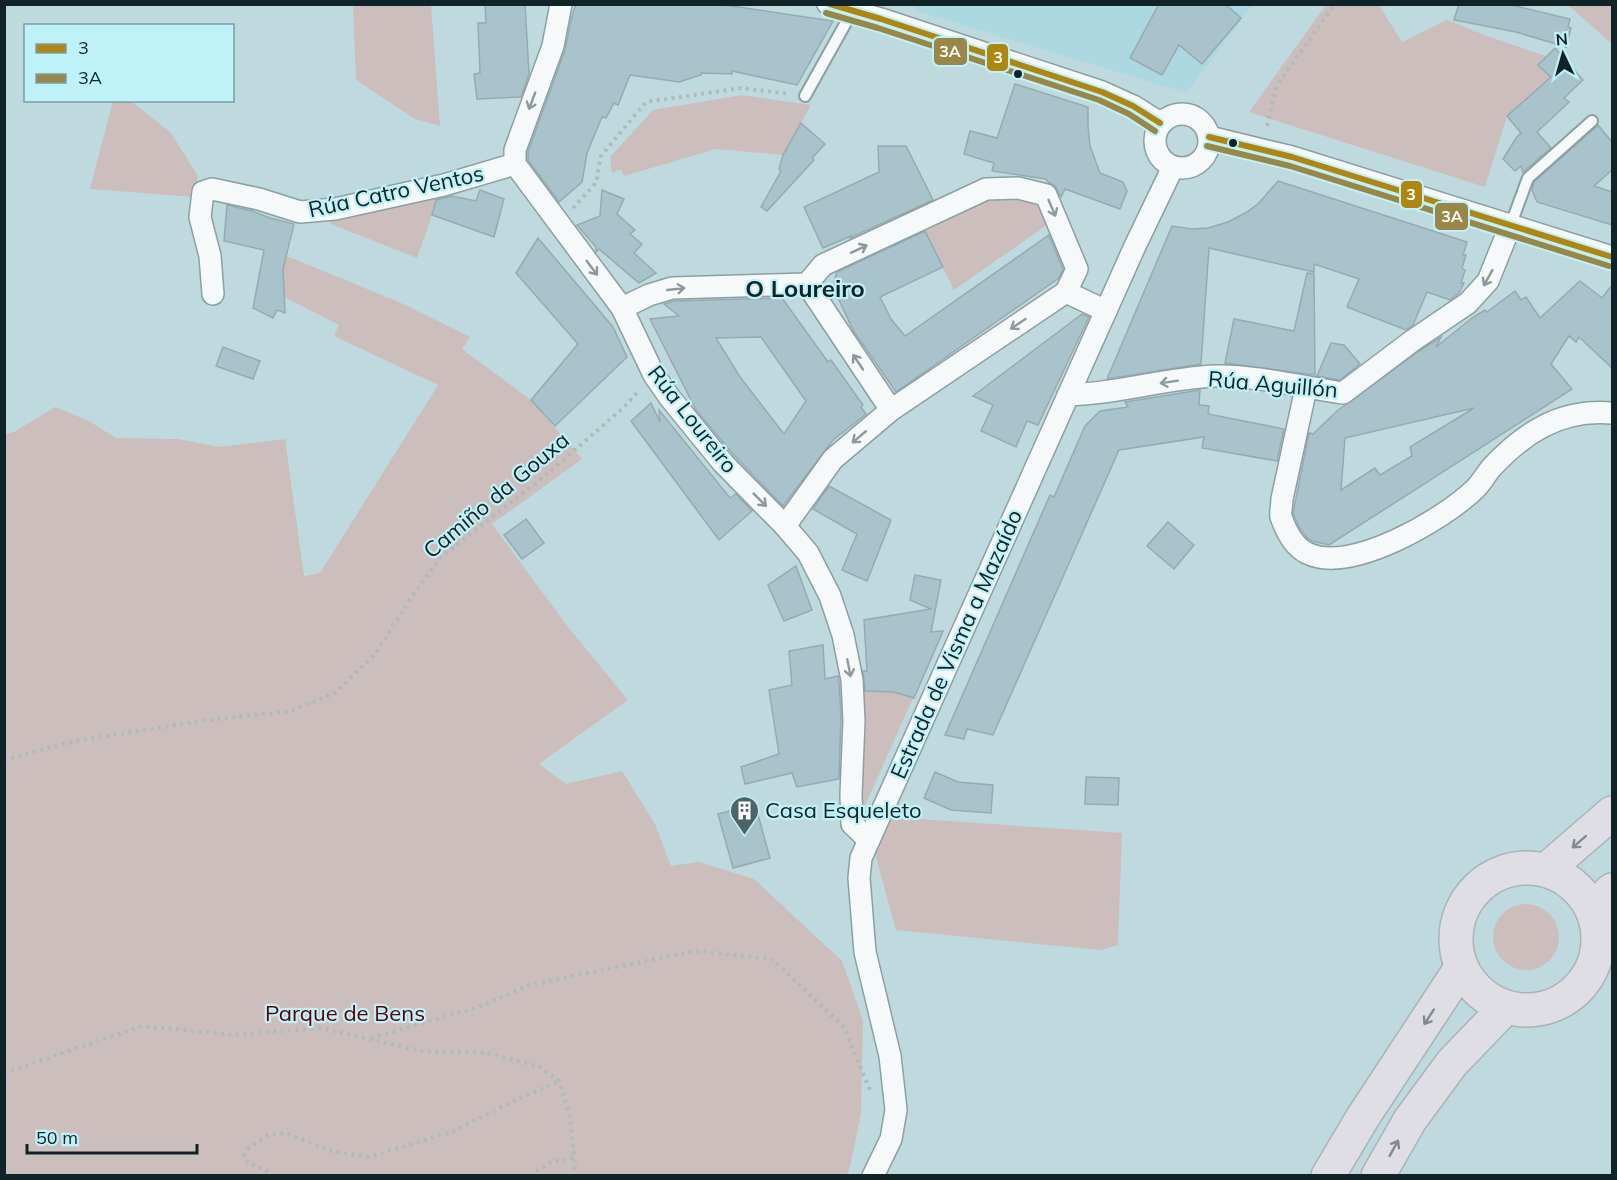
<svg xmlns="http://www.w3.org/2000/svg" width="1617" height="1180" font-family="Mulish,sans-serif">
  <style>
    .built { fill: #acd9e1 }
    .green { fill: #cbbebc }
    .building { fill: #a8c3cc; stroke: #96aaaf; stroke-width: 1.5; fill-rule: evenodd }
    .lines { fill: none; stroke-linecap: round; stroke-linejoin: round }
    .service-casing { stroke: #8ba0a3; stroke-width: 14 }
    .minor-casing { stroke: #8ba0a3; stroke-width: 24 }
    .trunk-casing { stroke: #a7b5b8; stroke-width: 36 }
    .path { stroke: #b0babb; stroke-width: 4; stroke-dasharray: 3 4.5; stroke-linecap: butt }
    .service { stroke: #f5f9fa; stroke-width: 10 }
    .minor { stroke: #f5f9fa; stroke-width: 21 }
    .trunk { stroke: #e0dee5; stroke-width: 33 }
    .bus-1-casing { stroke: #bff1f9; stroke-width: 10 }
    .bus-2-casing { stroke: #bff1f9; stroke-width: 10 }
    .bus-1 { stroke: #ae8611; stroke-width: 6 }
    .bus-2 { stroke: #988747; stroke-width: 6 }
    .oneway { stroke: #8e999b }
    .oneway2 { stroke: #828a90 }
    .bus-dot { fill: #102427; stroke: #bff1f9; stroke-width: 2 }
    .labels { text-anchor: middle; dominant-baseline: central; stroke-width: 4.5; stroke-linejoin: round; paint-order: stroke }
    .street-label { font-size: 22px; fill: #102427; stroke: #bff1f9 }
    .poi-label { font-size: 22px; fill: #102427; stroke: #bff1f9; text-anchor: start }
    .park-label { font-size: 22px; fill: #5a0002; stroke: #bff1f9 }
    .neighbourhood-label { font-size: 24px; font-weight: bold; fill: #102427; stroke: #bff1f9 }
    .line-badge { stroke: #bff1f9; stroke-width: 2 }
    .badge-label { font-size: 16px; text-anchor: middle; font-weight: bold; fill: #fff }
  </style>
  <rect width="100%" height="100%" fill="#bfdade"/>
  <path class="built" d="M916,4L1253,5L1186,93L913,10Z"/>
  <g class="green">
    <path d="M353,5H431L440,126L415,119L356,80Z"/>
    <path d="M1326,5H1379L1402,42L1447,20L1487,36L1569,64L1507,116L1485,187L1249,112Z"/>
    <path d="M1567,5H1612V44L1568,5Z"/>
    <path d="M742,95L811,105L783,155L716,149L624,176L621,169L612,173L610,157L653,110Z"/>
    <path d="M113,101H131L171,133L198,176L194,197L90,189Z"/>
    <path d="M438,193L432,215L417,258L331,224L332,213Z"/>
    <path d="M1013,194C1033,201 1042,202 1051,222L954,290L925,231L995,195Z"/>
    <path d="M287,256L401,303L470,337L462,349L531,400L582,459L492,524L568,627L628,700L539,764L566,784L622,771L655,824L671,866L699,862L754,879L842,961L863,1020L861,1114L849,1171L845,1176H5V434L14,432L55,407L89,421L116,438L178,439L219,447L285,439L304,576L320,573L438,385L334,336L339,325L284,297L283,268Z"/>
    <path d="M868,691L894,692L913,698L860,817L857,692Z"/>
    <path d="M889,817L1122,833L1118,945L1100,950L896,930L875,854Z"/>
    <circle cx="1526" cy="937" r="33"/>
  </g>
  <g class="building">
    <path d="M485,4H525L529,74L521,97L477,99L474,74L480,73L478,23H486Z"/>
    <path d="M576,4H718L833,21L797,85L732,71V74L701,73V75L679,82L630,75L618,105L614,103L606,118L602,117L587,153L582,182L559,202L528,160V152L565,50L572,16Z"/>
    <path d="M1159,4H1225L1241,18L1202,64L1179,45L1162,75L1130,58Z"/>
    <path d="M1459,4H1507L1570,19L1568,27L1571,28L1566,47L1516,32L1454,20Z"/>
    <path d="M1555,48L1583,80L1564,98L1569,102L1537,132L1551,148L1523,172L1521,166L1515,171L1503,159L1516,138L1521,133L1507,116L1551,77L1538,65Z"/>
    <path d="M1015,84L1088,107V126L1090,146L1100,173L1123,182L1127,191L1120,209L1065,189L1061,197L1055,186L1048,182L1046,179L992,171L994,163L964,154L970,131L997,138Z"/>
    <path d="M801,123L825,144L812,158L814,160L767,211L761,207L781,171L779,169L783,155Z"/>
    <path d="M1598,125L1612,142V170L1594,186L1612,192V225L1537,202L1532,190L1534,182Z"/>
    <path d="M878,146H906L933,200L850,238L851,236L823,248L804,207L879,172Z"/>
    <path d="M1278,181L1467,242L1463,255H1466L1462,268L1465,270L1461,283H1464L1459,293L1450,300L1427,292L1413,325L1406,330L1347,307L1359,279L1314,264V272L1209,248L1201,364L1107,379L1172,226L1192,229L1208,228L1228,222L1247,212L1259,203Z"/>
    <path d="M480,190L504,199L494,237L432,215L436,200L452,196L476,201Z"/>
    <path d="M602,190L624,199L617,214L635,230L630,234L642,244L634,253L656,273L639,283L599,249L596,252V247L577,225L600,216Z"/>
    <path d="M227,205L252,211L270,218L294,224L283,269L285,313L277,310L273,318L253,308L264,250L224,241Z"/>
    <path d="M925,231L943,267L880,297L891,319L905,336L1049,235L1063,269L1059,278L896,392L853,330L839,300L834,285L835,278L837,272Z"/>
    <path d="M538,238L613,327L627,357L555,426L531,400L578,344L516,273Z"/>
    <path d="M1307,273L1314,274L1315,375L1225,363L1234,319L1294,331Z"/>
    <path d="M1580,281L1602,298L1612,285V368L1579,337L1576,342L1569,336L1551,364L1572,389L1329,545L1312,541L1307,538L1299,527L1293,513L1309,433L1313,434L1337,411L1419,351L1441,337L1436,347L1472,318L1485,310L1487,312L1515,291L1521,300L1526,297L1540,318ZM1474,408L1410,447L1412,456L1380,475L1375,468L1341,490L1345,438Z"/>
    <path d="M782,298L828,362L831,360L863,405L861,407L866,414L833,440L783,506L733,454L696,410L650,319L679,316L664,304L674,301ZM761,337L806,401L784,434L740,377L716,338Z"/>
    <path d="M1082,314L1089,317L1038,425L1027,421L1016,447L981,431L993,405L973,396Z"/>
    <path d="M1331,343L1344,345L1360,364L1340,380L1317,376Z"/>
    <path d="M223,347L260,361L253,379L216,366Z"/>
    <path d="M1200,390L1199,405L1209,406L1208,414L1284,429L1277,461L1202,448L1204,437L1119,450L993,735L967,729L964,739L945,735L1050,495L1054,497L1085,426L1100,411L1128,407L1125,402Z"/>
    <path d="M651,403L660,422L659,410L730,498L736,494L752,511L719,540L631,421Z"/>
    <path d="M829,486L891,520L867,581L842,570L857,534L813,509Z"/>
    <path d="M526,519L544,543L522,559L504,535Z"/>
    <path d="M1168,522L1194,545L1174,569L1147,546Z"/>
    <path d="M796,566L812,610L784,621L768,585Z"/>
    <path d="M915,575L941,580L931,632L943,631L914,698L894,692L865,691L863,671H867L864,620L931,609L910,600Z"/>
    <path d="M823,645L825,679L838,676L839,682L841,715L839,779L797,787L792,773L745,784L741,767L779,754L769,690L792,685L789,651Z"/>
    <path d="M935,772L958,782L993,785L991,813L951,810L924,798Z"/>
    <path d="M1086,777L1119,778L1118,805L1085,804Z"/>
    <path d="M755,804L770,858L733,868L718,814Z"/>
  </g>
  <g class="lines">
    <defs>
      <g id="service">
        <path d="M805,96L853,10"/>
        <path d="M1511,224L1528,178L1592,121"/>
      </g>
      <g id="minor">
        <path d="M561,4L553,46L515,150V164L622,308L654,375L670,398L723,463L785,526L808,553L830,596L843,635L852,680L854,721L851,795L852,824L869,840"/>
        <path d="M828,4L881,19L1102,92L1133,106L1160,123"/>
        <circle cx="1182" cy="141" r="27"/>
        <path d="M1209,137L1292,157L1612,257"/>
        <path d="M807,284L891,410"/>
        <path d="M1066,292L1106,311"/>
        <path d="M213,294L210,256L200,217L203,192L212,189L259,199L300,212L335,209L444,185L515,164"/>
        <path d="M622,308L649,295L672,288L807,284L823,265L986,189L1018,188L1046,195L1077,269L1066,292"/>
        <path d="M1306,388L1282,499C1282,505 1280,512 1281,517C1286,531 1294,547 1307,553C1350,575 1444,519 1475,489C1482,482 1486,474 1492,467C1507,451 1523,437 1542,427C1564,415 1588,411 1612,413"/>
        <path d="M1068,395C1118,394 1165,378 1215,376C1253,375 1304,387 1343,393L1412,341L1468,303L1488,281L1511,224"/>
        <path d="M785,526L833,459L891,410L1066,292"/>
        <path d="M873,1176L891,1139L896,1110L890,1056L865,952L859,878L861,858L1135,246L1173,167"/>
      </g>
      <g id="trunk">
        <circle cx="1527" cy="939" r="71"/>
        <path d="M1546,870L1612,813"/>
        <path d="M1592,909L1612,890"/>
        <path d="M1328,1176L1363,1117L1461,968"/>
        <path d="M1378,1176L1410,1120L1452,1063L1505,1008"/>
      </g>
    </defs>
    <use href="#service" class="service-casing"/>
    <use href="#minor" class="minor-casing"/>
    <use href="#trunk" class="trunk-casing"/>
    <g class="path">
      <path d="M1267,126L1277,85L1335,4"/>
      <path d="M573,208L596,183L601,156L646,102L741,88L790,94"/>
      <path d="M4,760L75,741L201,721L291,711L335,693L375,654L415,592L441,557L546,475L622,409L639,391"/>
      <path d="M371,1038L479,1007L530,985L694,951L772,959L843,1026L871,1092"/>
      <path d="M4,1073L142,1026L234,1035L321,1028L421,1051L487,1053L540,1067L559,1081L570,1117L576,1176"/>
      <path d="M274,1176L272,1173L247,1162L244,1155L249,1148L268,1135L286,1133L331,1151L369,1157L452,1132L507,1104L559,1081"/>
      <path d="M530,1176L551,1162L575,1157"/>
    </g>
    <use href="#service" class="service"/>
    <use href="#minor" class="minor"/>
    <use href="#trunk" class="trunk"/>
    <defs>
      <g id="bus-1">
        <path d="M830,4L881,19L1102,92L1133,106L1160,123"/>
        <path d="M1209,137L1292,157L1612,257"/>
      </g>
      <g id="bus-2">
        <path d="M826,13L878,28L1099,100L1129,114L1155,131"/>
        <path d="M1207,146L1290,166L1609,266"/>
      </g>
    </defs>
    <use href="#bus-1" class="bus-1-casing"/>
    <use href="#bus-2" class="bus-2-casing"/>
    <use href="#bus-1" class="bus-1"/>
    <use href="#bus-2" class="bus-2"/>
  </g>
  <defs><path id="oneway-shaft" d="M-6 0H5M1.5-3L5.5 0L1.5 3" fill="none" stroke-width="1.6" stroke-linecap="round" stroke-linejoin="round" transform="scale(1.5)"/></defs>
  <g class="oneway">
    <use href="#oneway-shaft" transform="translate(532 101) rotate(111)"/>
    <use href="#oneway-shaft" transform="translate(1052 208) rotate(67)"/>
    <use href="#oneway-shaft" transform="translate(859 249) rotate(-25)"/>
    <use href="#oneway-shaft" transform="translate(592 268) rotate(53)"/>
    <use href="#oneway-shaft" transform="translate(1488 278) rotate(119)"/>
    <use href="#oneway-shaft" transform="translate(676 289) rotate(-6)"/>
    <use href="#oneway-shaft" transform="translate(1018 324) rotate(146)"/>
    <use href="#oneway-shaft" transform="translate(858 362) rotate(-124)"/>
    <use href="#oneway-shaft" transform="translate(1169 382) rotate(171)"/>
    <use href="#oneway-shaft" transform="translate(859 437) rotate(140)"/>
    <use href="#oneway-shaft" transform="translate(760 500) rotate(45)"/>
    <use href="#oneway-shaft" transform="translate(849 668) rotate(79)"/>
  </g>
  <g class="oneway2">
    <use href="#oneway-shaft" transform="translate(1579 842) rotate(139)"/>
    <use href="#oneway-shaft" transform="translate(1429 1017) rotate(123)"/>
    <use href="#oneway-shaft" transform="translate(1394 1148) rotate(-61)"/>
  </g>
  <defs>
    <symbol id="building-pin" viewBox="-11 -11 22 30"><path d="M0 17L-7.5 6A9.5 9.5 0 1 1 7.5 6Z" fill="#4d6467" stroke="#bff1f9"/><path d="M-4-6H4V6H1V3H-1V6H-4ZM-2.5-4.3h1.7v1.8h-1.7ZM.8-4.3h1.7v1.8H.8ZM-2.5-1h1.7V.8h-1.7ZM.8-1h1.7V.8H.8Z" fill="#fff"/></symbol>
  </defs>
  <g fill-rule="evenodd">
    <use href="#building-pin" x="728" y="794" width="33" height="45"/>
  </g>
  <g class="bus-dot">
    <circle cx="1018" cy="74" r="5"/>
    <circle cx="1233" cy="143" r="5"/>
  </g>
  <g class="labels">
    <g class="street-label">
      <text transform="translate(396 191) rotate(-12)">Rúa Catro Ventos</text>
      <text transform="translate(1273 384) rotate(5)">Rúa Aguillón</text>
      <text transform="translate(693 419) rotate(52)">Rúa Loureiro</text>
      <text transform="translate(496 495) rotate(-40)">Camiño da Gouxa</text>
      <text transform="translate(956 644) rotate(-66)">Estrada de Visma a Mazaído</text>
    </g>
    <g class="poi-label">
      <text x="765" y="810">Casa Esqueleto</text>
    </g>
    <g class="park-label">
      <text x="345" y="1013">Parque de Bens</text>
    </g>
    <g class="neighbourhood-label">
      <text x="805" y="288">O Loureiro</text>
    </g>
  </g>
  <g class="line-badge">
    <rect x="933" y="37" width="35" height="29" rx="6" fill="#988747"/>
    <rect x="986" y="43" width="23" height="29" rx="6" fill="#ae8611"/>
    <rect x="1400" y="180" width="23" height="29" rx="6" fill="#ae8611"/>
    <rect x="1434" y="202" width="35" height="29" rx="6" fill="#988747"/>
  </g>
  <g class="badge-label">
    <text x="950" y="57">3A</text>
    <text x="998" y="63">3</text>
    <text x="1411" y="200">3</text>
    <text x="1452" y="222">3A</text>
  </g>
  <rect width="1617" height="1180" fill="none" stroke="#102427" stroke-width="12"/>
  <rect x="24" y="24" width="210" height="78" fill="#bff1f9" stroke="#799fa5" stroke-width="1.5"/>
  <rect x="36" y="44" width="30" height="9" fill="#ae8611" stroke="#799fa5" stroke-width="1.5"/>
  <text x="78" y="54" font-size="18" fill="#102427">3</text>
  <rect x="36" y="74" width="30" height="9" fill="#988747" stroke="#799fa5" stroke-width="1.5"/>
  <text x="78" y="84" font-size="18" fill="#102427">3A</text>
  <g transform="translate(1563 54) rotate(355)" stroke="#bff1f9" stroke-width="4.5" paint-order="stroke">
  <path d="M0-4.5L10 22L0 15L-10 22Z" fill="#102427"/>
  <text y="-9" font-size="16" font-weight="bold" text-anchor="middle" fill="#102427">N</text>
  </g>
  <path d="M27 1144v9h170v-9" fill="none" stroke="#102427" stroke-width="3"/>
  <text x="36" y="1144" font-size="18" fill="#102427" stroke="#bff1f9" stroke-width="4.5" paint-order="stroke">50 m</text>
</svg>
